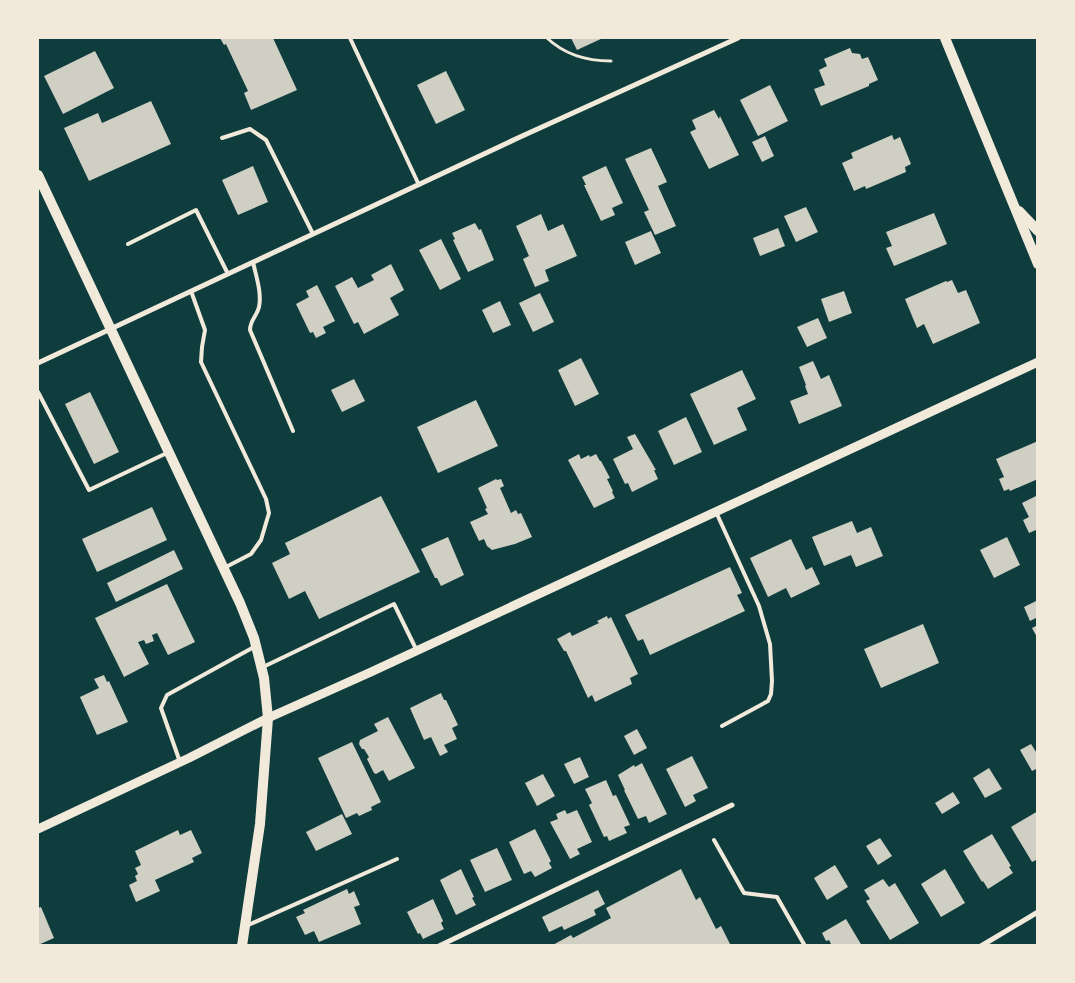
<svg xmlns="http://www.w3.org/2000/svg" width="1075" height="983" font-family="Figtree,sans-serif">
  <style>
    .building { fill: #cfcfc3 }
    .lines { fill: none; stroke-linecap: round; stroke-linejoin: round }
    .path { stroke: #f1e9da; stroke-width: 3 }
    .service { stroke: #f1e9da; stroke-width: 4 }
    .minor { stroke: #f1e9da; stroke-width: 5 }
    .tertiary { stroke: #f1e9da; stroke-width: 9 }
    .secondary { stroke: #f1e9da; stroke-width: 10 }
  </style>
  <rect width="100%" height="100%" fill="#0f3d3e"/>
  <g class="building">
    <path d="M220,38H273L297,90L251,110L244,93L248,91L226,44L224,45Z"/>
    <path d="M571,38H603L577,50Z"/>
    <path d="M850,48L852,53L860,54L862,59L868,57L878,80L869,84V86L821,106L814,89L825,85L819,70L827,66L824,59Z"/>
    <path d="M95,51L114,88L63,114L44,76Z"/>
    <path d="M446,71L465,110L436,124L417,85Z"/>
    <path d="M770,85L788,121L758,136L740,100Z"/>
    <path d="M151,101L171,144L89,181L64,128L98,113L102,123Z"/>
    <path d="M714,110L719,119L720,116L739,155L709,169L690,132L696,129L692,120Z"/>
    <path d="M892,135L894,140L900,137L911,164L905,167L906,172L866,189L865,186L854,191L842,163L853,158L851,153Z"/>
    <path d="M765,136L774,156L762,162L752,142Z"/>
    <path d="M651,148L667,182L658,186L676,226L655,235L644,212L649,210L625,159Z"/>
    <path d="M253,166L268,202L238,215L222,180Z"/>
    <path d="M606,166L623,203L612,208L615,215L601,221L584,185H586L582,177Z"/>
    <path d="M806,207L818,232L796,242L784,216Z"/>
    <path d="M934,213L947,244L894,266L886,248L892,246L886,232Z"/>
    <path d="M541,214L548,231L563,224L577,256L545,270L549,281L535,287L523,259L529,256L516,226Z"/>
    <path d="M475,223L479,230L481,229L494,260L468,272L453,240L455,239L452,233Z"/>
    <path d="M778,228L785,246L760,256L753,238Z"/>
    <path d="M651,231L661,253L635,265L625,242Z"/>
    <path d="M441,239L461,279L440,290L419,250Z"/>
    <path d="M391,264L404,290L390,298L399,315L364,334L358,322L354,324L335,286L352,277L358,288L374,280L371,275Z"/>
    <path d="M952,280L958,293L966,290L980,323L933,344L924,324L917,328L905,299L946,281L947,282Z"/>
    <path d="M317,285L335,321L323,327L326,333L316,338L313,332L310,333L296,304L309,297L306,291Z"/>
    <path d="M844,291L852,313L829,322L821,299Z"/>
    <path d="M540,293L554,322L533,332L519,303Z"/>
    <path d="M500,301L511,325L493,333L482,310Z"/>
    <path d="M818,318L827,338L807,347L797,327Z"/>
    <path d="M581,358L599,394L575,406L558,370Z"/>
    <path d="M813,361L821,379L829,375L842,406L799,424L790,401L808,394L805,386L806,385L799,367Z"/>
    <path d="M742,370L756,399L737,408L747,430L714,445L690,394Z"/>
    <path d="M354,379L365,401L342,412L331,390Z"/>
    <path d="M90,392L119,452L94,464L65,404Z"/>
    <path d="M476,400L498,446L438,473L417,427Z"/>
    <path d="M686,417L702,452L674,465L658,431Z"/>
    <path d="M635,434L656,470H654L658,479L632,492L628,483L625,484L613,459L633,449L627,437Z"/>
    <path d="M1038,441V479L1010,491L1009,489L1004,491L999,479L1004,477L996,459Z"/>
    <path d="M579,454L581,459L589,455L590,457L596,454L600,461H601L610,478L607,479L613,491L612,492L615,498L594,508L568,460Z"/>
    <path d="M496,479L497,480L501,479L504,486L500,488L511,513L516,510L518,514L521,513L532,537L515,544L492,550L487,546L484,539L479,541L470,522L488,514L485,509L487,508L478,488Z"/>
    <path d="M1038,495V533L1036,530L1029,533L1023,520L1029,517L1022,503Z"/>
    <path d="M381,496L420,572L319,619L305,591L289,599L272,563L290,554L285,543Z"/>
    <path d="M152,507L167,540L97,572L82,539Z"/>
    <path d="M852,521L857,533L871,527L883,556L856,567L851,555L824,566L812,537Z"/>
    <path d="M448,537L464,575L441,586L437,578H435L421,549Z"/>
    <path d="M1007,537L1020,565L994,578L980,550Z"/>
    <path d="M791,539L806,570L812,567L820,584L791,598L786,588L768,597L750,558Z"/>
    <path d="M174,550L183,569L116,602L107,583Z"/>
    <path d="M730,567L742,593L737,595L745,611L650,655L643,639L638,641L625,615Z"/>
    <path d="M167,584L195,642L168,655L157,633L152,635L154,641L146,644L144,640L138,642L149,664L124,677L95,618Z"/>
    <path d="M1038,600V617L1030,621L1024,607Z"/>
    <path d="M607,616L608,619L611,617L638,674L630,678L632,684L595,702L592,695L588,698L566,651H564L557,639L570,632L572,636L599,623L597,621Z"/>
    <path d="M923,624L939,663L881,688L864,649Z"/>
    <path d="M1038,625V639L1032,628Z"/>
    <path d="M104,675L107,682L109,681L128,722L97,735L80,697L99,688L94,679Z"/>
    <path d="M441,693L444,700H446L458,725L452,728L457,739L444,745L448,752L440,756L431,737L424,740L410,708Z"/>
    <path d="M388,717L415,768L389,781L383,770L376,774L374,773L367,759L369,757L364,749H362L359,744L360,740L378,731L374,724Z"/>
    <path d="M637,729L647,748L634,755L624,736Z"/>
    <path d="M352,742L381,802L371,807L372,810L359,816L357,813L346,818L318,758Z"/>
    <path d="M1031,744L1038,755V768L1032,771L1020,750Z"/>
    <path d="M692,756L708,788L693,795L696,801L685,807L666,769Z"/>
    <path d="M580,757L589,777L574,784L564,764Z"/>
    <path d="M642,763L667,814L649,823L646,816L638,819L624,790H625L618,775L634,765L635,767Z"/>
    <path d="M989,768L1002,789L985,798L973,778Z"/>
    <path d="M543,774L555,796L537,806L525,783Z"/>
    <path d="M606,780L613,796L616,795L630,825L624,827L627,833L609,841L607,836L604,837L589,805L592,803L585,789Z"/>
    <path d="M953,792L960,803L942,814L935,803Z"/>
    <path d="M565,810L567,814L577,810L592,842L577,849L580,854L570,859L550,822L558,819L556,814Z"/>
    <path d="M1038,811V859L1032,862L1011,827Z"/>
    <path d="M342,814L352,834L316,851L306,832Z"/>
    <path d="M535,829L551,861L549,863L552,868L535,877L531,871L524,874L509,842Z"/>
    <path d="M178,830L180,835L191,830L202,853L192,858L194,862L155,880L160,891L136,902L129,885L137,881L135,876L138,874L135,868L141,865L135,851Z"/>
    <path d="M992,834L1011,866L1009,867L1013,873L988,889L983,881L982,882L963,851Z"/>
    <path d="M880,838L892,856L878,865L866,846Z"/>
    <path d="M497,848L512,880L485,892L470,860Z"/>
    <path d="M835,865L848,887L827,900L814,878Z"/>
    <path d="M461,869L474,897L472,898L476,905L456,915L440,880Z"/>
    <path d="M681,869L696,900L700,897L716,929L721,926L731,946H551L571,935L573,938L611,918L606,908Z"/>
    <path d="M945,869L965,903L941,917L921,884Z"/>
    <path d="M883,879L889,887L895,883L919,923L890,940L866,901L870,899L864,890Z"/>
    <path d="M347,889L349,894L354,891L360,905L354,907L361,924L319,942L314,931L305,935L296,917L305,913L303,910Z"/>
    <path d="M598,890L605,904L594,910L596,915L564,930L562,926L549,932L542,917Z"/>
    <path d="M433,899L443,921L441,923L444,929L423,939L420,933L418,934L407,912Z"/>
    <path d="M41,907L54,938L38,945V908Z"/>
    <path d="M846,919L862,946H832L829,940L826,941L822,933Z"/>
  </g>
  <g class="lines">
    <path class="path" d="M547,38C565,55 586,61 611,61"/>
    <g class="service">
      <path d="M350,38L419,185"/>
      <path d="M222,138L250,129L266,140L313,234"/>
      <path d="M128,244L196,210L228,274"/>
      <path d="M253,262C256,276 262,293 259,307C257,316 250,320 250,330L293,431"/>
      <path d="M191,291L205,330L202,347L201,362L266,499L269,513L261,540L251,554L224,568"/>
      <path d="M38,392L89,490L169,452"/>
      <path d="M716,512L759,606L770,644L772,681L771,694L768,701L722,726"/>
      <path d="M263,667L394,604L417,651"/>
      <path d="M180,762L161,708L167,695L254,647"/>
      <path d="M714,840L744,893L777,897L805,946"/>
      <path d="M246,926L397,859"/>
    </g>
    <g class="minor">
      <path d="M38,363L520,137L738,38"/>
      <path d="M439,946L732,805"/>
      <path d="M981,946L1038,912"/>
    </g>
    <path class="tertiary" d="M38,829L189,758L268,718L371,672L1038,362"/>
    <g class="secondary">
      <path d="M945,38L1038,264"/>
      <path d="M38,175L240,603L254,638L264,678L268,718L260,824L242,946"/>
      <path d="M1019,211L1038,231"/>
    </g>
  </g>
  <rect width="1075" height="983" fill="none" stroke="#f1e9da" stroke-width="78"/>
</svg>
